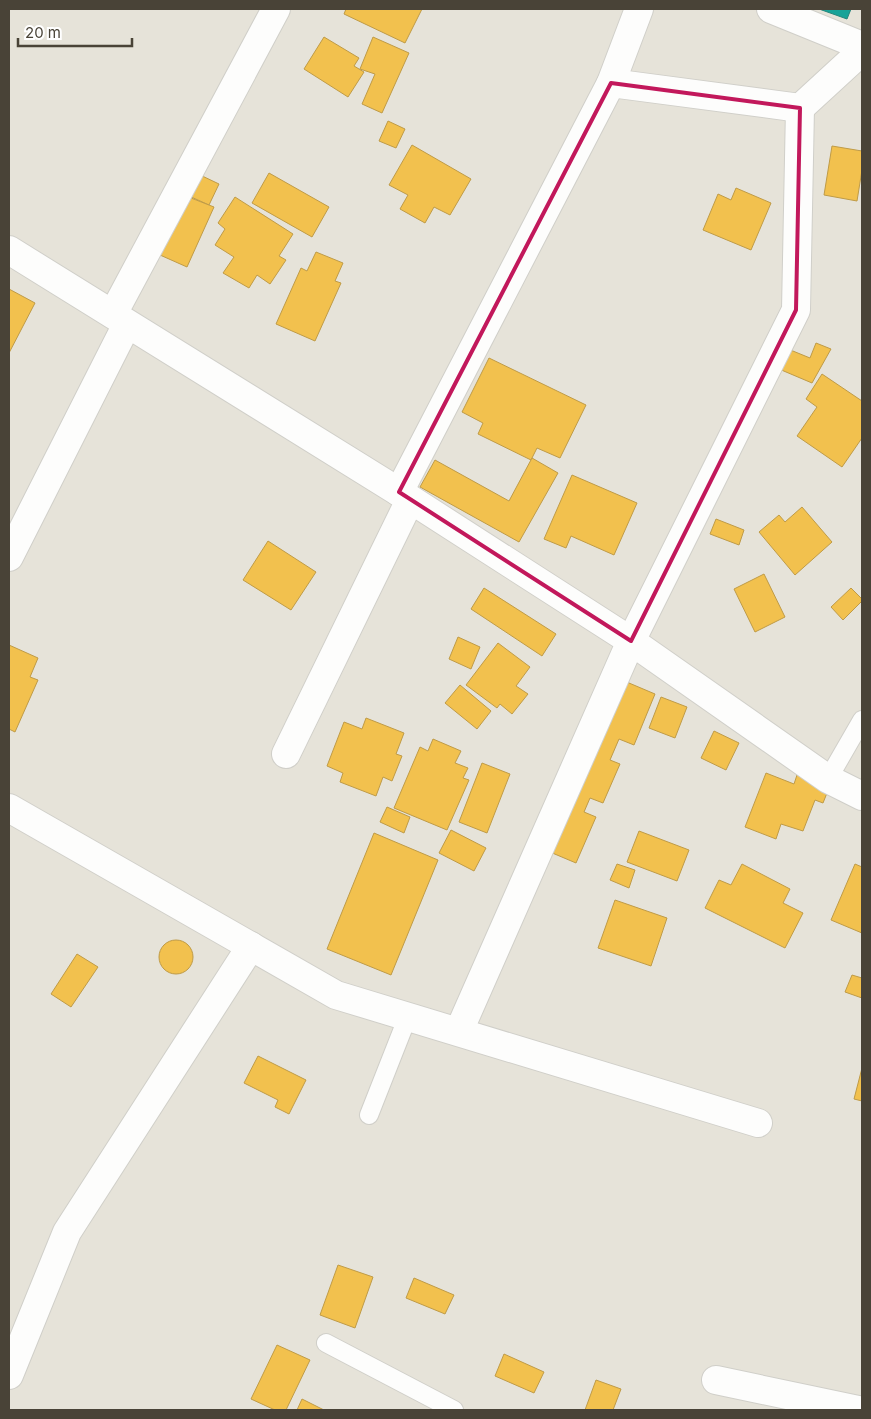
<svg xmlns="http://www.w3.org/2000/svg" width="871" height="1419" font-family="Inter,sans-serif">
  <style>
    .residential { fill: #e6e3d9 }
    .homes { fill: #f2c14e; stroke: #bf9b47 }
    .public { fill: #17a398; stroke: #26867b }
    .lines { fill: none; stroke-linecap: round; stroke-linejoin: round }
    .lane-casing { stroke: #d0cfc9; stroke-width: 20 }
    .street-casing { stroke: #d0cfc9; stroke-width: 30 }
    .lane { stroke: #fdfdfc; stroke-width: 18 }
    .street { stroke: #fdfdfc; stroke-width: 28 }
    .marked { fill: none; stroke: #c2185b; stroke-width: 4; stroke-linejoin: round }
  </style>
  <rect width="100%" height="100%" fill="#f2f1ec"/>
  <rect class="residential" x="9" y="9" width="853" height="1401"/>
  <g class="homes">
    <path d="M346,9H422L405,43L344,14Z"/>
    <path d="M324,37L359,58L354,66L364,72L348,97L304,69Z"/>
    <path d="M373,37L409,53L382,113L362,104L375,74L360,69Z"/>
    <path d="M388,121L405,129L396,148L379,141Z"/>
    <path d="M412,145L471,179L450,215L434,207L425,223L400,209L408,195L389,185Z"/>
    <path d="M832,146L862,151V170L857,201L824,195Z"/>
    <path d="M269,173L329,207L312,237L252,203Z"/>
    <path d="M198,174L219,184L209,205L189,196Z"/>
    <path d="M736,188L771,203L751,250L703,230L718,194L731,200Z"/>
    <path d="M186,196L214,207L187,267L160,255Z"/>
    <path d="M235,197L293,234L279,256L286,260L270,284L257,275L249,288L223,273L234,257L215,245L225,229L218,223Z"/>
    <path d="M316,252L343,263L335,281L341,283L315,341L276,324L301,268L307,271Z"/>
    <path d="M9,289L35,303L9,353Z"/>
    <path d="M816,343L831,349L812,383L779,369L788,349L810,358Z"/>
    <path d="M489,358L586,405L560,458L537,448L531,460L478,434L483,423L462,412Z"/>
    <path d="M822,374L862,401V438L842,467L797,436L817,407L806,399Z"/>
    <path d="M532,458L558,473L519,542L420,487L435,460L509,501Z"/>
    <path d="M572,475L637,503L614,555L571,536L566,548L544,539Z"/>
    <path d="M802,507L832,542L795,575L759,532L779,515L785,522Z"/>
    <path d="M716,519L744,530L739,545L710,534Z"/>
    <path d="M268,541L316,572L291,610L243,580Z"/>
    <path d="M764,574L785,617L755,632L734,589Z"/>
    <path d="M484,588L556,634L542,656L471,609Z"/>
    <path d="M851,588L862,599V601L843,620L831,607Z"/>
    <path d="M458,637L480,647L471,669L449,659Z"/>
    <path d="M498,643L530,667L516,686L528,694L512,714L500,704L497,708L466,685Z"/>
    <path d="M9,645L38,658L30,677L38,680L15,732L9,729Z"/>
    <path d="M603,672L655,694L634,745L619,739L610,760L620,764L603,803L590,798L584,812L596,817L576,863L531,844Z"/>
    <path d="M460,685L491,711L477,729L445,703Z"/>
    <path d="M661,697L687,707L675,738L649,728Z"/>
    <path d="M366,718L404,733L396,754L402,756L392,781L383,777L376,796L340,782L343,773L327,766L344,722L362,729Z"/>
    <path d="M714,731L739,743L726,770L701,758Z"/>
    <path d="M433,739L461,751L455,763L468,768L463,778L469,780L447,830L394,808L420,747L428,751Z"/>
    <path d="M482,763L510,774L487,833L459,822Z"/>
    <path d="M766,773L794,784L797,775L829,788L823,803L815,800L803,831L781,824L776,839L745,827Z"/>
    <path d="M387,807L410,817L404,833L380,822Z"/>
    <path d="M451,830L486,848L474,871L439,853Z"/>
    <path d="M639,831L689,850L677,881L627,862Z"/>
    <path d="M374,833L438,860L391,975L327,949Z"/>
    <path d="M617,864L635,870L629,888L610,880Z"/>
    <path d="M742,864L790,889L783,903L803,913L785,948L705,908L719,880L731,885Z"/>
    <path d="M855,864L862,867V933L831,920Z"/>
    <path d="M615,900L667,918L651,966L598,948Z"/>
    <circle cx="176" cy="957" r="17"/>
    <path d="M77,954L98,967L71,1007L51,994Z"/>
    <path d="M852,975L862,978V998L845,992Z"/>
    <path d="M258,1056L306,1080L289,1114L275,1107L278,1100L244,1083Z"/>
    <path d="M862,1068V1101L854,1099Z"/>
    <path d="M338,1265L373,1277L355,1328L320,1315Z"/>
    <path d="M414,1278L454,1295L445,1314L406,1298Z"/>
    <path d="M277,1345L310,1360L286,1410H275L251,1399Z"/>
    <path d="M504,1354L544,1372L534,1393L495,1376Z"/>
    <path d="M596,1380L621,1389L613,1410H585Z"/>
    <path d="M302,1399L324,1410H297Z"/>
  </g>
  <path class="public" d="M819,9H851L847,19Z"/>
  <g class="lines">
    <defs>
      <g id="lane">
        <path d="M828,779L862,720"/>
        <path d="M369,1115L408,1016"/>
        <path d="M326,1343L454,1410"/>
      </g>
      <g id="street">
        <path d="M771,9L862,46"/>
        <path d="M611,83L800,108L862,51"/>
        <path d="M9,250L399,492L631,641L828,779L862,796"/>
        <path d="M113,314L276,9"/>
        <path d="M399,492L611,83L639,9"/>
        <path d="M9,557L127,324"/>
        <path d="M286,754L410,500"/>
        <path d="M9,808L336,995L758,1123"/>
        <path d="M459,1031L631,641L796,310L800,108"/>
        <path d="M9,1375L67,1232L251,946"/>
        <path d="M716,1380L858,1410"/>
      </g>
    </defs>
    <use href="#lane" class="lane-casing"/>
    <use href="#street" class="street-casing"/>
    <use href="#lane" class="lane"/>
    <use href="#street" class="street"/>
  </g>
  <path class="marked" d="M611,83L800,108L796,310L631,641L399,492Z"/>
  <rect width="871" height="1419" fill="none" stroke="#494337" stroke-width="20"/>
  <path d="M18 38v8h114v-8" fill="none" stroke="#494337" stroke-width="2.5"/>
  <text x="25" y="38" font-size="15" fill="#494337" stroke="#ffffff" stroke-width="4" paint-order="stroke">20 m</text>
</svg>
